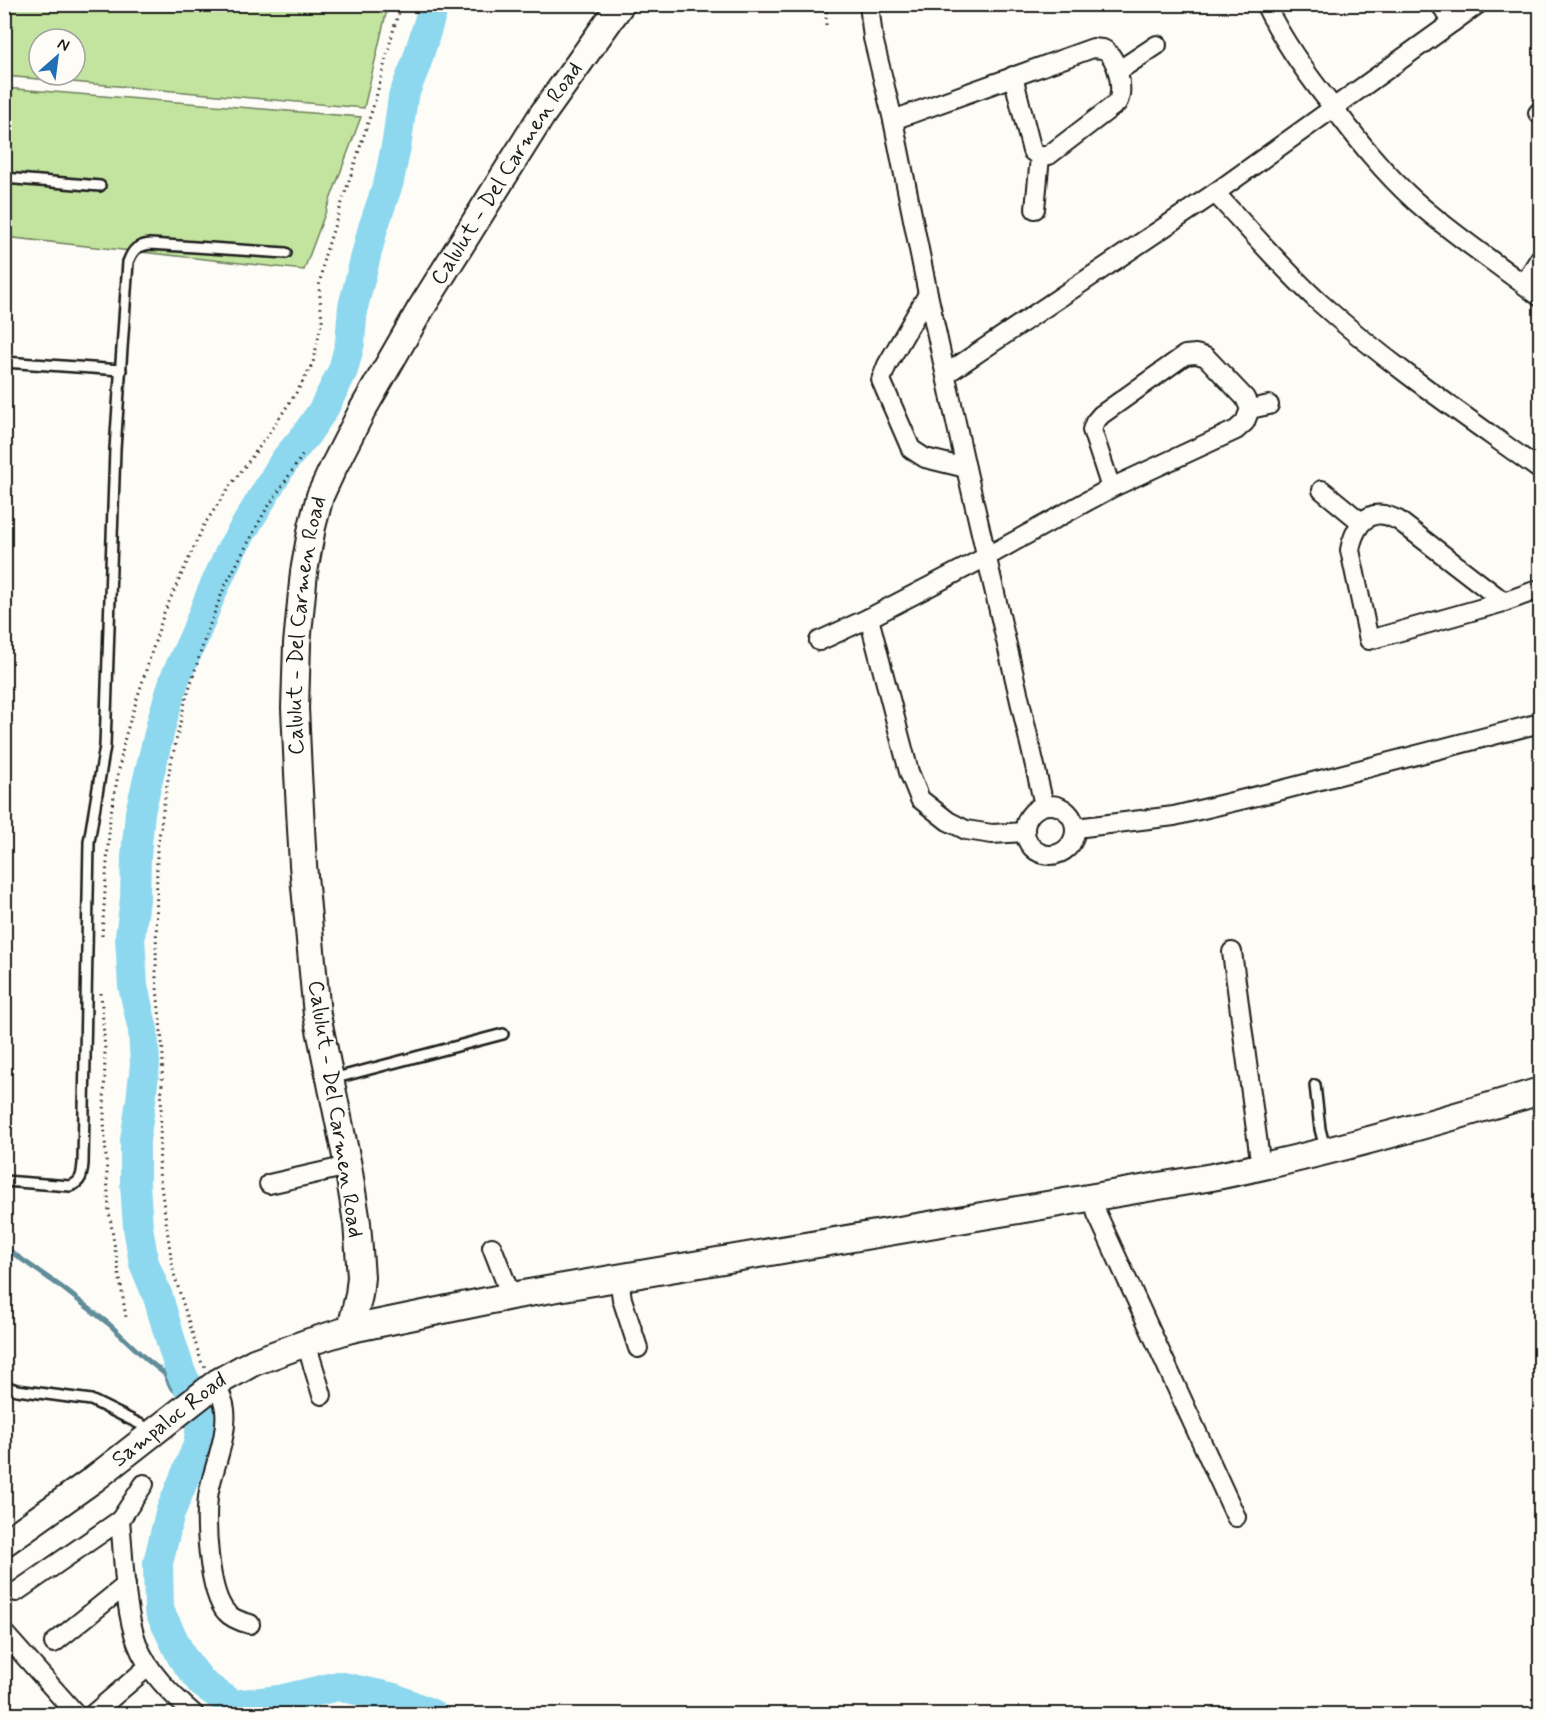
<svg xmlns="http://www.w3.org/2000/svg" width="1545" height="1719" font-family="Mynerve,sans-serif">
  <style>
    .green { fill: #c2e49e; stroke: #6f805d; stroke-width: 1.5; fill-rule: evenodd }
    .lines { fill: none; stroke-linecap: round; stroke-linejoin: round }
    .stream { stroke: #608d9a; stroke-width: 5 }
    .river { stroke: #8dd8ee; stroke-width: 30 }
    .service-casing { stroke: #1c1c1c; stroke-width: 14 }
    .minor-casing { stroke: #1c1c1c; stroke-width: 22 }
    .secondary-casing { stroke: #1c1c1c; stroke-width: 30 }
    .path { stroke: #1c1c1c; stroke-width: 3; stroke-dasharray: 1.5 4.5; stroke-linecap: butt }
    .service { stroke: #fdfcf7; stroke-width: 9 }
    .minor { stroke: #fdfcf7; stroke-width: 18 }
    .secondary { stroke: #fdfcf7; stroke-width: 26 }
    .labels { text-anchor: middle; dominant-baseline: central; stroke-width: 4.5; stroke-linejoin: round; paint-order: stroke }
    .street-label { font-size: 22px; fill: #1c1c1c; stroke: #fdfcf7 }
  </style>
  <rect width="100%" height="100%" fill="#fdfcf7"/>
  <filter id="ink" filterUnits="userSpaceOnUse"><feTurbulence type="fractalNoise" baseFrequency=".0167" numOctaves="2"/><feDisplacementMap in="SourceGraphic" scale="12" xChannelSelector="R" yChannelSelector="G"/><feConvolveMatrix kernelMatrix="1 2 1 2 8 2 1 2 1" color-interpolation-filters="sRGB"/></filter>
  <g filter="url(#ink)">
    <g class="green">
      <path d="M4,5L5,4L388,5L364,108L5,76ZM39,39H75V75H39Z"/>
      <path d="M4,88L361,117L304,270L5,237Z"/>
    </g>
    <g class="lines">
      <path class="stream" d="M4,1247L60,1286L109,1324L145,1358L165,1374L171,1387L186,1400"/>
      <path class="river" d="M432,1714L394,1698L338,1686L279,1700L233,1705L202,1683L182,1657L159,1610L158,1563L170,1513L198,1445L203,1415L181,1373L172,1345L158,1297L144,1263L138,1227L135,1184V1140L141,1101L145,1064L143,1030L133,986L130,937L135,899L136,856L140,812L163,717L175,678L194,637L211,594L231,550L285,460L305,436L323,410L343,370L350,343L353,307L373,228L389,181L397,141L403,97L416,64L431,15L435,4"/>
      <defs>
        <g id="service">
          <path d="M4,178L100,186"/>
          <path d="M4,362L121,370"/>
          <path d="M332,1079L503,1034"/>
          <path d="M1315,1085L1320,1129L1325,1148"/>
          <path d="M4,1181L70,1186C82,1182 82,1174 83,1163L89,842L105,746L115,449L128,262C133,249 137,246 150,244L286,253"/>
          <path d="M4,1386L17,1390L91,1400L152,1430"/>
        </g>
        <g id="minor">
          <path d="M869,4L873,38L893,120L928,294L966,468L1044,805"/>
          <path d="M1265,4C1283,41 1307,75 1333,107C1358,140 1383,172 1414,200C1453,235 1498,264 1540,297"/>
          <path d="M1440,4L1453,22"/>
          <path d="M1118,71L1157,45"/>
          <path d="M1013,76L1032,151L1040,157"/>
          <path d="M1540,111L1538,113L1540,114"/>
          <path d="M893,120L1093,48C1093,48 1102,49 1103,49C1117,55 1125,90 1117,103L1049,155L1040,157"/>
          <path d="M1215,193C1249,229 1282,268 1319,302C1388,364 1465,416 1540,470"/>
          <path d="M1035,209L1040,157"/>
          <path d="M1524,284L1540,258"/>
          <path d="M928,294L887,365L881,380L911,449L925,458L966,468"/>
          <path d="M946,374L1215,193L1478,4"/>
          <path d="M1250,409L1269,405"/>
          <path d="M1322,490L1361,522"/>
          <path d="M1504,602L1398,520C1394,519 1388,515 1384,515C1363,511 1353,533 1350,550L1369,640L1504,602L1540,589"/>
          <path d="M869,618L909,772L920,799L948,821L966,830L992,834L1025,832"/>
          <path d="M819,641L869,618L986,557L1111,488L1236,430L1245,422L1250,409L1245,398L1206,357L1196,354L1185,355L1101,415L1095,422L1092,430L1111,488"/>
          <circle cx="1050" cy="830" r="25"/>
          <path d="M1076,828L1174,816L1278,791L1540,723"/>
          <path d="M1232,952L1261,1167"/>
          <path d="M269,1184L348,1166"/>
          <path d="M1093,1196L1097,1214L1236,1517"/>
          <path d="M492,1247L511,1296"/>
          <path d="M619,1278L622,1299L638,1348"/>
          <path d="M306,1343L322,1395"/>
          <path d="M215,1384C220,1392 224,1400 225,1410C228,1435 214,1466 209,1491C204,1517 208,1592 226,1612C232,1619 242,1622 250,1624"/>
          <path d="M120,1520C124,1557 124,1609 137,1643C147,1671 172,1695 194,1714"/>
          <path d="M16,1592L120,1520L144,1484"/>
          <path d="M4,1633L76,1714"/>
          <path d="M54,1643L126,1585"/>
          <path d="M93,1714L149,1666"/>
        </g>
        <g id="secondary">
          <path id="s1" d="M351,1329L359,1295L361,1277L357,1223L348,1166L317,1015L303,865L298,773L295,708L297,644L304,572L312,527L320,496L333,468L363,409L420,310L542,115L621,4"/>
          <path id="s2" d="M4,1543L94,1479L218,1382L254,1362L306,1343L351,1329L511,1296L1212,1177C1323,1155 1432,1124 1540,1091"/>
        </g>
      </defs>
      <use href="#service" class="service-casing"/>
      <use href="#minor" class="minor-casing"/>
      <use href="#secondary" class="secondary-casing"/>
      <g class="path">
        <path d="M826,25L827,4"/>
        <path d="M102,936L110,818L125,737L164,613L204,525L230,486L266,438L298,390L313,363L322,320L319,287L324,258L375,101L395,24L402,4"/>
        <path d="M101,993L105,1050L104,1121L109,1211L126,1317"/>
        <path d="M205,1367L202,1364L173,1271L159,1172L163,1053L156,977L157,850L169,772L185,702L207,632L224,588L264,513L304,453"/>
      </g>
      <use href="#service" class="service"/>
      <use href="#minor" class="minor"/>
      <use href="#secondary" class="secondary"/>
    </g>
  </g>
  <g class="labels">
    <g class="street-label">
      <text stroke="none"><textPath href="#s1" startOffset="1214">Calulut - Del Carmen Road</textPath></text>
      <text stroke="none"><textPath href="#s1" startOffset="710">Calulut - Del Carmen Road</textPath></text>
      <text transform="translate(335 1109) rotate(81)">Calulut - Del Carmen Road</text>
      <text stroke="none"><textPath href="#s2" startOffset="206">Sampaloc Road</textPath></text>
    </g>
  </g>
  <rect width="1545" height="1719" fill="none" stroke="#fdfcf7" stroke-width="24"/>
  <rect x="12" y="12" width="1521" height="1695" fill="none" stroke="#1c1c1c" stroke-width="2" filter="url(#ink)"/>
  <g transform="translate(57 57) rotate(28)"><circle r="28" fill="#fdfcf7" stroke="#a3a29f" stroke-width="1.5"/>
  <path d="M0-4.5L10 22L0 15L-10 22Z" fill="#1f6fb2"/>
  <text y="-9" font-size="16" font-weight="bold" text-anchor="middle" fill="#1c1c1c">N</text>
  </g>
</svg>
